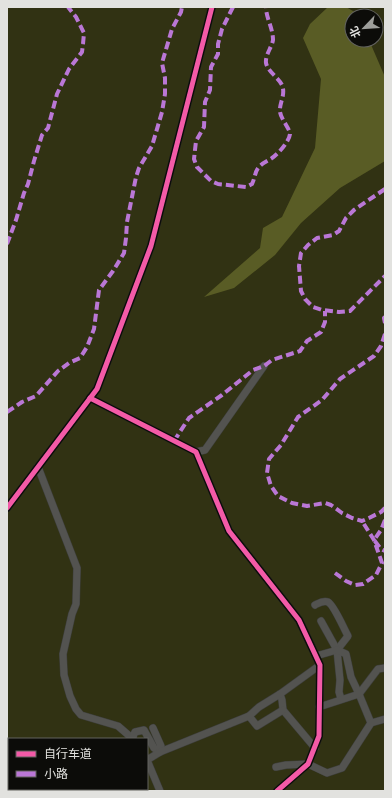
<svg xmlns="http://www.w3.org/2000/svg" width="392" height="798" font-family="'Titillium Web','Noto Sans SC',sans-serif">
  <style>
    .green { fill: #313213; fill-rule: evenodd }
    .water { fill: #595c25 }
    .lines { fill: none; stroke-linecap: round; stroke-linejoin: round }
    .minor-casing { stroke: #3d3e3b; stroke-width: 8 }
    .minor { stroke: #535350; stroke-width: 7 }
    .quiet { stroke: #ba77d6; stroke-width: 4; stroke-dasharray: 8 4; stroke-linecap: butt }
    .cycleway-casing { stroke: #0c0c09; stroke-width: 8 }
    .cycleway { stroke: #f35aa7; stroke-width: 5 }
  </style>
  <rect width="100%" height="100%" fill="#21221e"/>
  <path class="green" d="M7,7H385V791H7ZM352,16H376V40H352ZM9,739H147V789H9Z"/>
  <path class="water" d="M328,7H346L358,14L359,16H352V40H369L385,77V161L340,188L301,223L275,255L234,288L204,297L260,248L263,228L282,217L315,148L321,79L303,38L310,24Z"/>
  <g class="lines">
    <defs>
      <g id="minor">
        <path d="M90,398L196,452L229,531L299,620L320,665L319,736L308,764L277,791"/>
        <path d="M196,452L205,450L264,366"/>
        <path d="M38,467L77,568L76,604L72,614L63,654L64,675L70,696L76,709L81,715L118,726L133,739"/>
        <path d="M7,508L97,389L151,246L212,7"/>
        <path d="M315,605C319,603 323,600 328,602C334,605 344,629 348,636L337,650"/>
        <path d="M321,621L337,650L340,680L339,692L341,699"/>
        <path d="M316,656L337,650L346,654L351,677L359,694L371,723"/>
        <path d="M280,694L282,700L283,710L315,748"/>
        <path d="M319,707L359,694L378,669L385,668"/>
        <path d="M249,716L257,726L283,710"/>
        <path d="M132,739L135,732L144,730L154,748L160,752L161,746L153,728"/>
        <path d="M147,760L160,752L249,716L259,707L280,694L320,665"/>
        <path d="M147,760L160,791"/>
        <path d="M276,767L286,765L308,764L327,773L342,768L371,723L385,719"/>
        <path d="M27,791L30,789"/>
      </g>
    </defs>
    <use href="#minor" class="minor-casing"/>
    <use href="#minor" class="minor"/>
    <g class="quiet">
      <path d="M233,7L222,29L218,44V54L211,67L210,90L205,102L204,127L196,141L194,159L197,167L211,181L218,184L246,187L252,184C255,178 255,171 259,167C262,163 268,161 272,158C278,154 289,142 290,134C290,129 281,119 280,112C279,103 286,95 282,85C278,77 268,72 266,63C265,55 272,47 273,40C273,28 266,18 266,7"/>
      <path d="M385,189L354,210L346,218L339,231L333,235L317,238L308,245L301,253L299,266L301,291L305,299L313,307L322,310L339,312L350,311L385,276"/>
      <path d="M7,244L16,220L24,193L28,184L34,161L42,135L48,128L57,94L69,69L82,52L83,44L84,33L76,17L68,7"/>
      <path d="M385,317L384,318L385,323"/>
      <path d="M385,334L381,346L374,356L340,379L322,400L298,417L281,445L269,459L267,473L271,486L278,496L292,503L307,506L325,503L331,505L342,513L352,518L362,521L369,518L381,512L385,508"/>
      <path d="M7,412L22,402L36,396L58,371L69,363L80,358L87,347L94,329L99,290L113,271L124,253L126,238L127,222L136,177L139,168L152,146L162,112L165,94V78L162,63L172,29L181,12L182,7"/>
      <path d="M174,441L189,418L222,395L253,370L264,366L272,360L300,351L307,341L321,332L325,322V311"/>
      <path d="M385,520L381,530L374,540L381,549L385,551"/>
      <path d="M335,573L346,581L355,585L363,584L376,575L382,563L374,540L362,521"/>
    </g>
    <defs>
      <g id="cycleway">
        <path d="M90,398L196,452L229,531L299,620L320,665L319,736L308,764L277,791"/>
        <path d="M7,508L97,389L151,246L212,7"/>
      </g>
    </defs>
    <use href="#cycleway" class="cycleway-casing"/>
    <use href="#cycleway" class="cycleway"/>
  </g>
  <rect width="392" height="798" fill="none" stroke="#e2e2df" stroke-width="16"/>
  <rect x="8" y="738" width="140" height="52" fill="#0c0c09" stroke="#62625f"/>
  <rect x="16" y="751" width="20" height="6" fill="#f35aa7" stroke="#62625f"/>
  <text x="44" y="758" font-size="12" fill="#e2e2df">自行车道</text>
  <rect x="16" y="771" width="20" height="6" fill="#ba77d6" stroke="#62625f"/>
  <text x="44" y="778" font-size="12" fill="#e2e2df">小路</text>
  <g transform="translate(364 28) rotate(245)"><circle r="19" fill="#0c0c09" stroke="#62625f"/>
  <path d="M0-3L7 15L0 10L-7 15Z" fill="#9e9f9b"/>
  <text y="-6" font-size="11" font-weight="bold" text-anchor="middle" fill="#e2e2df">北</text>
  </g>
</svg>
